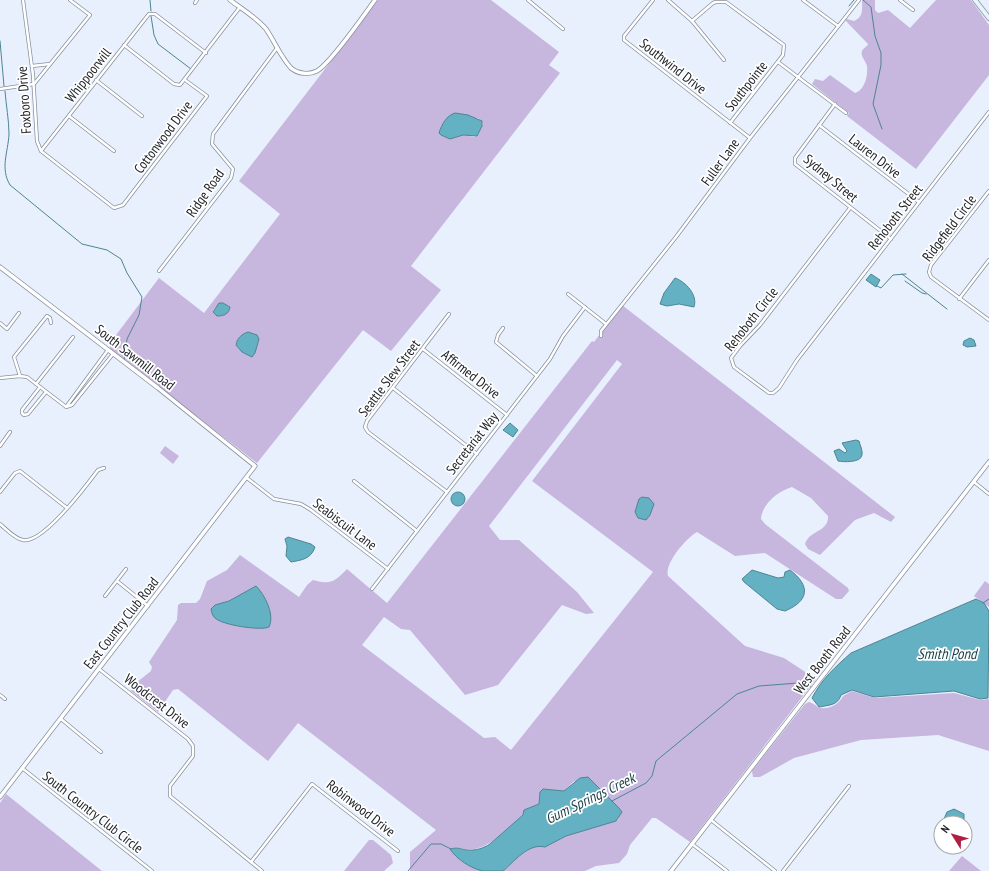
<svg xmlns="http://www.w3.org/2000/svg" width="989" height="871" font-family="'PT Sans Narrow',sans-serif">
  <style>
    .green { fill: #c7b6dd; fill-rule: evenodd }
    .water { fill: #64b1c3; stroke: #4e8593 }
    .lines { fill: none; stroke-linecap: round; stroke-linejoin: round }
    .stream { stroke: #4e8593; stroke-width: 1 }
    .minor-casing { stroke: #89919d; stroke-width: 4 }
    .tertiary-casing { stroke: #89919d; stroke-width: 5 }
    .secondary-casing { stroke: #89919d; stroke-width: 5.5 }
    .minor { stroke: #fff; stroke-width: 2.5 }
    .tertiary { stroke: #fff; stroke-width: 3.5 }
    .secondary { stroke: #e8f4fd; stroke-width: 4 }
    .labels { text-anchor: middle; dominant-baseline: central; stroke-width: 3.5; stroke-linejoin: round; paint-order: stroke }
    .street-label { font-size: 14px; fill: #1b1e23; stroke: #fff }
    .water-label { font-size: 15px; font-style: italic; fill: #1a3f47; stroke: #fff }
  </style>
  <rect width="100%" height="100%" fill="#e8f0fe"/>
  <g class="green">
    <path d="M378,0H491L559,52L549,65L560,73L411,266L441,290L391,351L363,330L257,463L110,349V343L159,278L204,313L280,214L239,181ZM478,118L483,123L475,137L463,135L450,139L439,133L444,122ZM223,303L229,306L226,314L220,316L213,312L214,309Z"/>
    <path d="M862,0H875V10L878,13L888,10L910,28L936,0H971L989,25V75L916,169L847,116L849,113L812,84L815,79L823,81L830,75L855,93C865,90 868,75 867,66C866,61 860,56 862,51C864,47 867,47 868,44L845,20L847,19L854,21C864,17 862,8 862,0Z"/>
    <path d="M622,305L895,517L891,522L874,513L855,520L820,555L808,549L805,544C809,530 829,532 828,516L811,498L792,487C778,491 762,504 761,519L765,524L848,588L849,591L842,599H836L765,553L735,556L697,532C686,538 664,564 668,576L745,646L784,658L816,679L690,842L656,818H652L630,845L627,854L619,863L596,866L585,871H503C515,861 528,843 545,847L566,836L619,819L574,781L564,791L543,789L540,792L539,804L524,810L523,815C509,828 494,845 475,849C466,851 459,846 451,849C456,861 472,867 483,871H410V852L436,830L298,723L268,761L178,689L173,690L158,712L131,691V687L151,671L152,667L149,662L177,620L178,605L181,603H196L200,599L207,581L227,570L240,555L299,597L307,585L313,580C331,585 334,582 347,569L387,603L592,341L594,342ZM617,360L622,364L532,481L653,572L511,750L495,737L484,738L362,645L384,617L401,629L410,630L465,695L498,685L562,605L586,614L594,613L577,592L519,540H500L489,526Z"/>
    <path d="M165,446L179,456L173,464L160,453Z"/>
    <path d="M985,581L989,584V607L974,596Z"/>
    <path d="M852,691L875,698L954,693L980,700L989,699V751L938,735L861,740L794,758L760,777H753L752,771L805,704L809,702C813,703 815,705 818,707C827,711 840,704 843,696Z"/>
    <path d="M6,794L102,871H0V803Z"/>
    <path d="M369,840H373L391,855L393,863L384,871H344Z"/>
    <path d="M962,856L981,871H949Z"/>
  </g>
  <g class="water">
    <path d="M455,113L468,115L482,121V126L477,136L463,135L450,139L441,135L439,133C442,124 446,116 455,113Z"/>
    <path d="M871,274L880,280L876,287L866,280Z"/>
    <path d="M675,278C686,282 698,295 694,307L679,304L667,306L660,304L664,293Z"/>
    <path d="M219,303H223L230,307C229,314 224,316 217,316L213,312Z"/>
    <path d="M248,332L257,335L259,339L255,353L252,357L242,352L236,345C237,338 242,334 248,332Z"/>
    <path d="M970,338L974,340L976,346L967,347L963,345L964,341Z"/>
    <path d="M510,423L518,430L513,437L503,430Z"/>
    <path d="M856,440L859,441C860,445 863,451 862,455C861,463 843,462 838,461L834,451L839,449L845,453L847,451L842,443Z"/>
    <circle cx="458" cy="499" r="7"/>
    <path d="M642,497L649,498L654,504L650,515L646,520L638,518L635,512L639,499Z"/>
    <path d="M288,537L311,544L315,547C311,559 302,560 291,562L286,556L287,546L285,539Z"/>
    <path d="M752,570L778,578L784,577L785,572L790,570C811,586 809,601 785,611L777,609L744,582L742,579Z"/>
    <path d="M256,586C265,595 275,615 269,627C261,631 222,625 215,618C212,615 212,613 211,609L215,605L229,601Z"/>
    <path d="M976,599L984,603L989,611L988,698L980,699L954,691L874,697L852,690L841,695C838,705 830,705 819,707L812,698C821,680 836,666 851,653Z"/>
    <path d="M588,777L619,808L622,812L616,821L566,836L545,847C528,843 515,861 503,871C497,871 489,871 483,871C472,869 456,859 450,849C458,847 460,849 467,850C475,851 484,848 490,844L523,815L524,810L539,804L540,792L543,789L564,791L580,778Z"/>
    <path d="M954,809L964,814V823H946L944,819L947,812Z"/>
  </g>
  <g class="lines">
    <g class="stream">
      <path d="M150,0L151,11"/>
      <path d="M863,0L871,7L875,36L881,53V65L873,104L882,129"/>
      <path d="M849,6L854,0"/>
      <path d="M151,16L154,35L158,44L191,69"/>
      <path d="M0,41L4,86"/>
      <path d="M5,91C6,105 9,120 9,134C8,153 0,168 10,185L82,244L107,250L121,259L127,273L142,297L139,315L127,339L124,360"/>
      <path d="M902,274L947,309"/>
      <path d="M905,281L922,293L926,294"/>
      <path d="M877,286L881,288L893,275L906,274"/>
      <path d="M983,603L989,599"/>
      <path d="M612,801L646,783L652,776L656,761L737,694L759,686L798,683L811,687"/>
      <path d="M408,871L431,844H441L451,849"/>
    </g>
    <defs>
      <g id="minor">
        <path d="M23,0L33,75L37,141L41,151L114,208L123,205L207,96L185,80"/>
        <path d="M528,0L563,29"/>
        <path d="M653,0L624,36V40L750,138"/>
        <path d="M668,0L692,21L724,60"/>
        <path d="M803,0L838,26"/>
        <path d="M900,0L913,10"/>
        <path d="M195,3L197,0"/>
        <path d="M692,21L713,3L716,2H726L784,45L783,55L730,123"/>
        <path d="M124,45L174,84L180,85L240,7"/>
        <path d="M778,62L846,113"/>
        <path d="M32,66L50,64"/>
        <path d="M96,80L142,116"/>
        <path d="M0,89L34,84L90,15L70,0"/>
        <path d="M835,104L795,158V164L891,239"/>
        <path d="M69,116L114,151"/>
        <path d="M819,125L919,202"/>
        <path d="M41,151L149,14H155L206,53"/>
        <path d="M989,191L931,265L929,272L931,277L989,320"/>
        <path d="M850,208L760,325L740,346L731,358L734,367L769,393H773L779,388L797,360L989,112"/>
        <path d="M159,271L231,178L233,169L212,144L213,134L277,48"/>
        <path d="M568,294L606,324"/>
        <path d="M959,299L989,260"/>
        <path d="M0,323L7,329L19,313"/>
        <path d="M503,328L498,335L496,342L537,376"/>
        <path d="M601,336V331L676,237L750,138L859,0"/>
        <path d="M423,349L507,415"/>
        <path d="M108,350L66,407L72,405L113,354"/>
        <path d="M20,376L14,357L47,316L50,318L51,323"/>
        <path d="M0,378L20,376L27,377L65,406"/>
        <path d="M36,384L73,337"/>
        <path d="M40,387L22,410V413L24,415L28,414L46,392"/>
        <path d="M393,388L477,454"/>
        <path d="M0,446L10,432"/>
        <path d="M247,478L274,499L301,504L311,510L388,569"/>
        <path d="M354,481L417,531"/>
        <path d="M974,482L989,494"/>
        <path d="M0,492L15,473L20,471L67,508"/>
        <path d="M447,492L368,432L365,427L367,421L449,314"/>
        <path d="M0,524C6,529 15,539 23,540C43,544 86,486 98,470L104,468"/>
        <path d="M117,581L148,606"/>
        <path d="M372,589L550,359L563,336L585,307"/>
        <path d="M105,596L126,569"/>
        <path d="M99,669L188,739L193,746V756L170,786V796L262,871"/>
        <path d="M0,695L5,699"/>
        <path d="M61,719L101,752"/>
        <path d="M22,768L152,871"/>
        <path d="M711,820L775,871"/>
        <path d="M692,844L727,871"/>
        <path d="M251,862L312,784L398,851"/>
        <path d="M783,871L849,786"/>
      </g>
      <g id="tertiary">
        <path d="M230,0C242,9 257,18 266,29C275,42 280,56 291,68C298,74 309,75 317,71C331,63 364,15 375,0"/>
        <path d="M0,267L158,388L255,466L0,797"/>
        <path d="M671,871L989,462"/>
      </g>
      <path id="secondary" d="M975,0L989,18"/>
    </defs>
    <use href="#minor" class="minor-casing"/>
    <use href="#tertiary" class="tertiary-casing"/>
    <use href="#secondary" class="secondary-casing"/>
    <use href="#minor" class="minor"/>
    <use href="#tertiary" class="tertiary"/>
    <use href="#secondary" class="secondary"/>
  </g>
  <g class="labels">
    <g class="street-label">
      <text transform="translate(673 66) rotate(38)">Southwind Drive</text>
      <text transform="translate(88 75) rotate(-52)">Whippoorwill</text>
      <text transform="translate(746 86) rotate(-52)">Southpointe</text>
      <text transform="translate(24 100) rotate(-94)">Foxboro Drive</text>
      <text transform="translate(163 137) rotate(-53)">Cottonwood Drive</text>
      <text transform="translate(875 156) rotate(38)">Lauren Drive</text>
      <text transform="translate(720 162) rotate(-54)">Fuller Lane</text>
      <text transform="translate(831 178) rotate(40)">Sydney Street</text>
      <text transform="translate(205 193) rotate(-55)">Ridge Road</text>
      <text transform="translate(895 217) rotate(-52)">Rehoboth Street</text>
      <text transform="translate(949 228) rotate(-53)">Ridgefield Circle</text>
      <text transform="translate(751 319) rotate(-52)">Rehoboth Circle</text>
      <text transform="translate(135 357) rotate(38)">South Sawmill Road</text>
      <text transform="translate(471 374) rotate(38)">Affirmed Drive</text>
      <text transform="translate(389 378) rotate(-53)">Seattle Slew Street</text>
      <text transform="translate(472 443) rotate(-52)">Secretariat Way</text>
      <text transform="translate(345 524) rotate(37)">Seabiscuit Lane</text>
      <text transform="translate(121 623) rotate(-52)">East Country Club Road</text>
      <text transform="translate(822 660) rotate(-52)">West Booth Road</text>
      <text transform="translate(157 701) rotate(38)">Woodcrest Drive</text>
      <text transform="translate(361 808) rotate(38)">Robinwood Drive</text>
      <text transform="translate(93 812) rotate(38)">South Country Club Circle</text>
    </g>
    <g class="water-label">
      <text x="947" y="653">Smith Pond</text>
      <text transform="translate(590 798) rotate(-26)">Gum Springs Creek</text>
    </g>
  </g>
  <g transform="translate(953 835) rotate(307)"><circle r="19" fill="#ffffff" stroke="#a4a5a7"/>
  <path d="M0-3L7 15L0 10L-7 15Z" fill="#b11e44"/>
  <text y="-6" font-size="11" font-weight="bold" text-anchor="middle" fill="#1b1e23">N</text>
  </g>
</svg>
